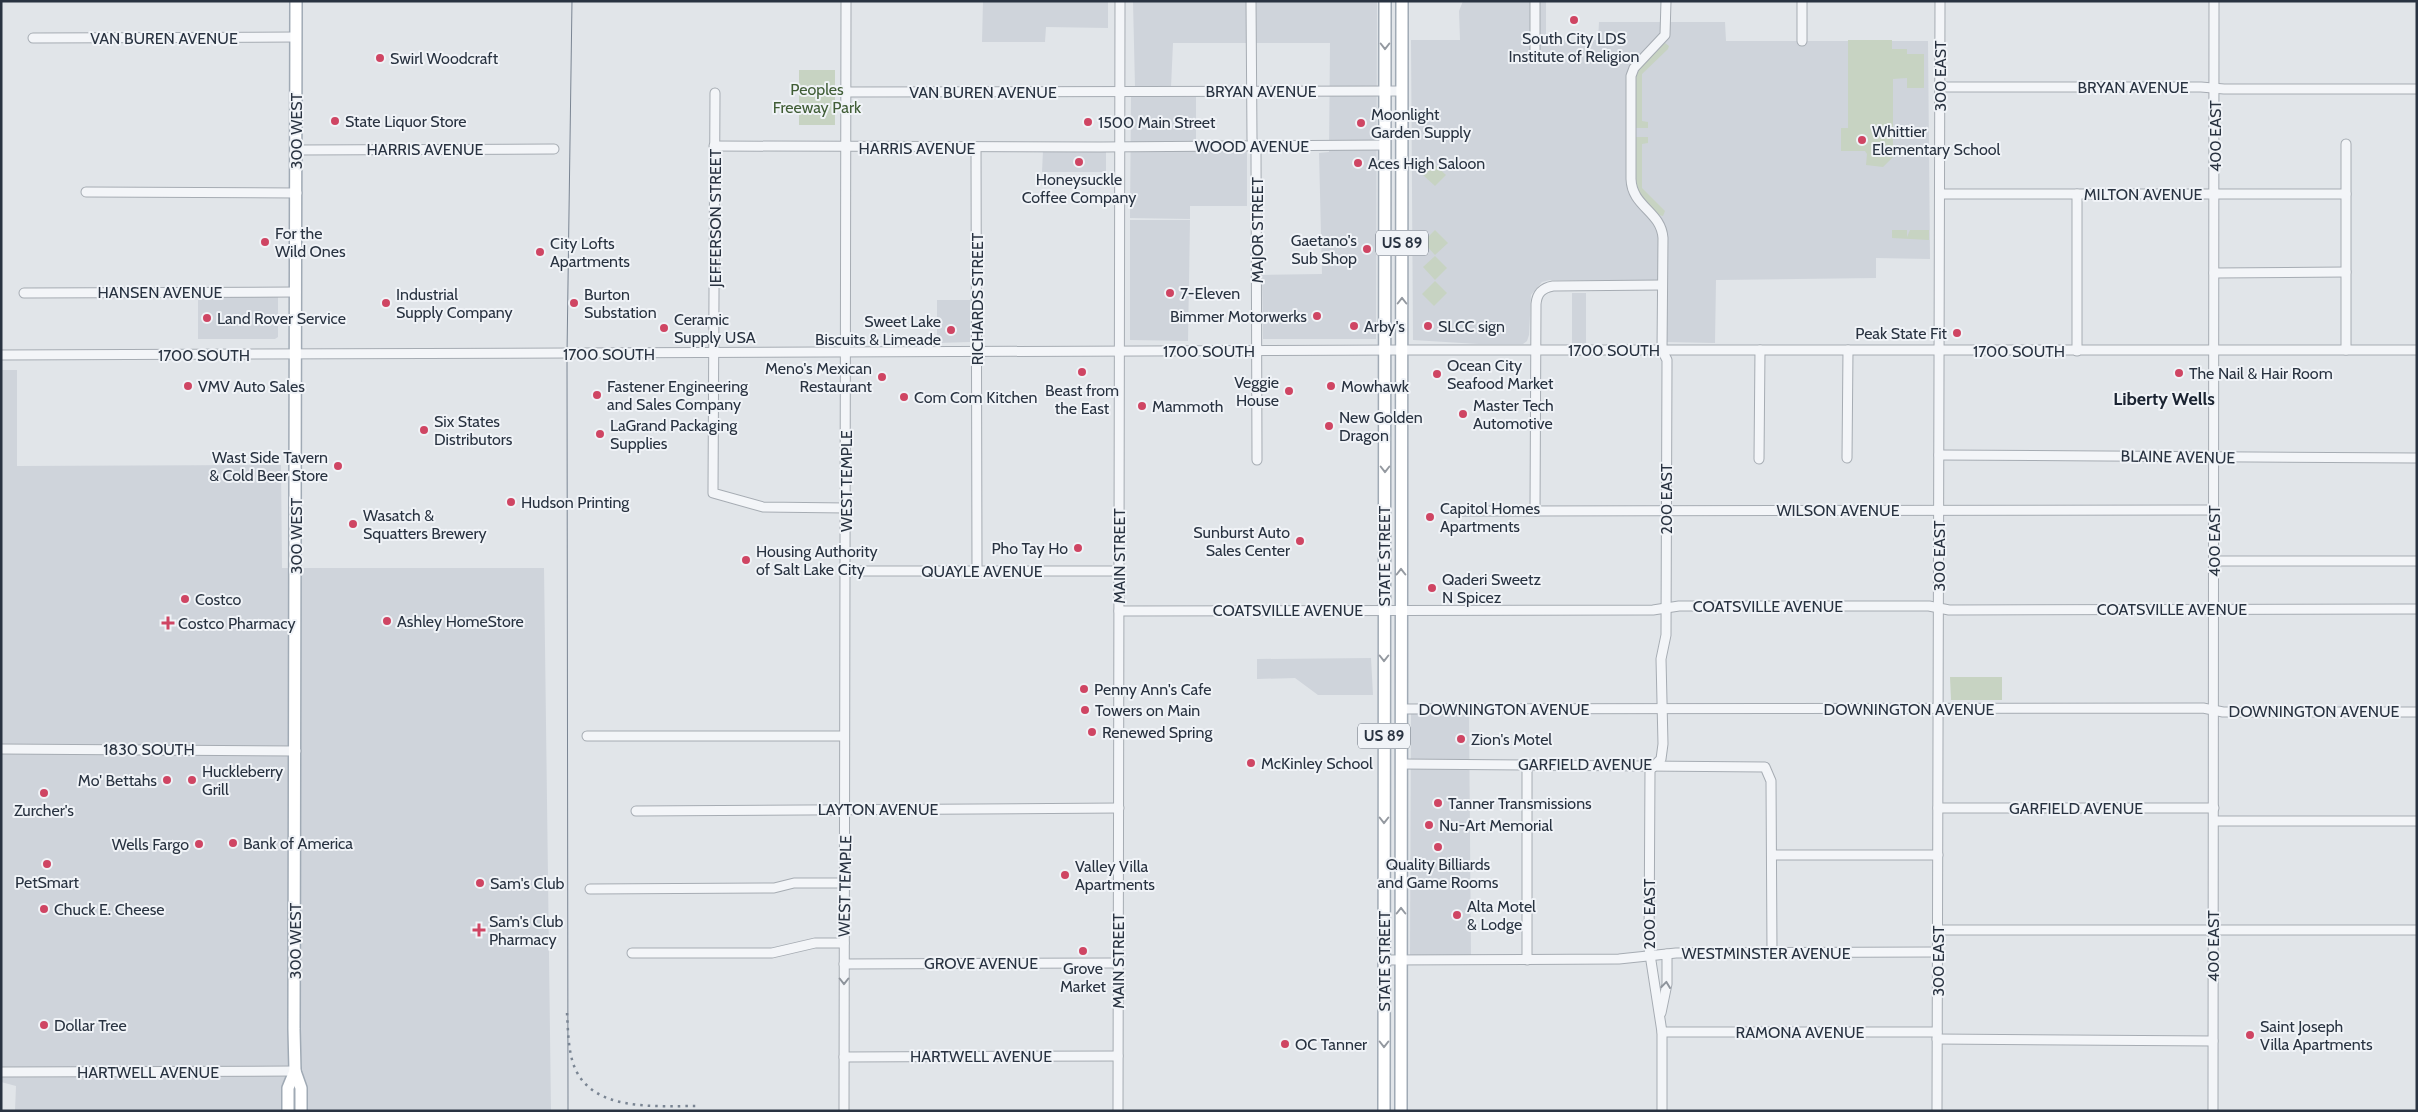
<svg xmlns="http://www.w3.org/2000/svg" width="2418" height="1112" font-family="Cabin,sans-serif">
  <style>
    .built { fill: #cfd4db }
    .green { fill: #c7d3c2 }
    .lines { fill: none; stroke-linecap: round; stroke-linejoin: round }
    .minor-casing { stroke: #a6acb3; stroke-width: 11 }
    .major-casing { stroke: #a0aab5; stroke-width: 14 }
    .minor { stroke: #f3f5f8; stroke-width: 9 }
    .major { stroke: #fff; stroke-width: 11 }
    .tram { stroke: #7a8593; stroke-width: 1 }
    .rail { stroke: #7a8593; stroke-width: 2.5; stroke-dasharray: 2.5 5; stroke-linecap: butt }
    .oneway { stroke: #9499a0 }
    .oneway2 { stroke: #8e949c }
    .poi-dot { fill: #cf4563; stroke: #f0f3f7; stroke-width: 2 }
    .labels { text-anchor: middle; dominant-baseline: central; stroke-width: 4; stroke-linejoin: round; paint-order: stroke }
    .shield { fill: #f0f3f7; stroke: #656d78; stroke-width: 1 }
    .shield-label { font-size: 15px; font-weight: bold; fill: #293341 }
    .street-label { font-size: 16px; fill: #293341; stroke: #f0f3f7 }
    .poi-label { font-size: 16px; fill: #293341; stroke: #f0f3f7; text-anchor: start }
    .park-label { font-size: 16px; fill: #405d36; stroke: #f0f3f7 }
    .neighbourhood-label { font-size: 18px; font-weight: bold; fill: #1b2432; stroke: #f0f3f7 }
  </style>
  <rect width="100%" height="100%" fill="#e1e5e9"/>
  <g class="built">
    <path d="M983,1H1108V28L1046,27L1045,42H982Z"/>
    <path d="M1133,1H1377L1376,339H1263L1262,275L1322,274L1319,153L1329,152L1330,43H1173L1171,87H1135Z"/>
    <path d="M1463,1H1546V40H1598L1599,22H1725L1726,41H1928L1930,259L1876,258V278L1716,280L1715,343L1667,342L1665,338L1666,280H1550L1542,282L1531,295L1529,335L1527,341L1523,344H1478L1413,340L1411,40H1460L1459,11Z"/>
    <path d="M1131,97H1196V151L1247,152V206H1190V219L1130,218Z"/>
    <path d="M1043,151H1106V172H1042Z"/>
    <path d="M1130,220H1190L1188,341L1130,340Z"/>
    <rect x="1572" y="293" width="14" height="51"/>
    <path d="M198,295H278V337L275,339H198Z"/>
    <path d="M937,300H970V342L937,343Z"/>
    <path d="M1,370H17V466L281,465L282,568H544L551,1111H15L16,1086L1,1082Z"/>
    <path d="M1371,658L1373,695H1318L1295,678L1257,679V659Z"/>
    <path d="M1411,714L1469,715L1471,956H1410Z"/>
  </g>
  <g class="green">
    <path d="M1848,40H1892V49H1907V54H1924V88H1907V78L1893,79V157L1883,167L1866,165L1867,154L1865,151H1841V128H1848Z"/>
    <path d="M1665,43L1669,46L1668,49L1642,74V121L1648,122V128H1636V72Z"/>
    <rect x="799" y="70" width="36" height="55"/>
    <path d="M1636,137H1648V143L1642,144V188L1665,211L1663,216L1659,215L1639,195L1636,185Z"/>
    <path d="M1434,164L1446,175L1435,186L1423,175Z"/>
    <path d="M1435,230L1448,243L1435,255L1423,242Z"/>
    <path d="M1892,230H1907V237L1910,230H1929V240L1892,238Z"/>
    <path d="M1435,256L1447,268L1435,280L1423,267Z"/>
    <path d="M1435,281L1447,293L1434,306L1422,294Z"/>
    <path d="M1950,677H2002V700H1951Z"/>
  </g>
  <g class="lines">
    <defs>
      <g id="minor">
        <path d="M1251,1L1252,139L1256,153L1257,460"/>
        <path d="M1535,1V50"/>
        <path d="M1802,1V41"/>
        <path d="M33,38L296,37"/>
        <path d="M1940,87H2201L2224,89H2417"/>
        <path d="M845,92L1402,91"/>
        <path d="M715,93L713,493L763,507L846,508"/>
        <path d="M2346,144V350"/>
        <path d="M714,146L1100,147L1385,145"/>
        <path d="M976,147L977,571"/>
        <path d="M296,150L554,149"/>
        <path d="M86,192L297,193"/>
        <path d="M1940,194H2346"/>
        <path d="M2077,194V351"/>
        <path d="M2214,273L2346,272"/>
        <path d="M24,293L296,292"/>
        <path d="M1,355L1402,350H2417"/>
        <path d="M1939,455L2417,458"/>
        <path d="M1847,458L1848,350"/>
        <path d="M1759,459L1760,350"/>
        <path d="M1462,511L2214,510"/>
        <path d="M1535,511L1536,304C1537,293 1542,288 1553,286L1662,285"/>
        <path d="M2214,561H2417"/>
        <path d="M845,571H1119"/>
        <path d="M1119,611L1653,610L1679,606H1929L1949,610L2417,609"/>
        <path d="M1401,709L2203,708L2223,712H2417"/>
        <path d="M587,736H844"/>
        <path d="M1,749L296,751"/>
        <path d="M1401,764L1765,767L1771,781L1772,952"/>
        <path d="M1527,764V960"/>
        <path d="M1938,808H2214"/>
        <path d="M636,811L1119,808"/>
        <path d="M2214,821H2417"/>
        <path d="M1772,855H1938"/>
        <path d="M590,889L774,888L794,883H844"/>
        <path d="M1938,930H2417"/>
        <path d="M632,953H772L815,943H844"/>
        <path d="M1384,960L1619,959L1676,953L1938,952"/>
        <path d="M844,964L1118,963"/>
        <path d="M1661,1013L1667,984V954"/>
        <path d="M1662,1032H1937"/>
        <path d="M1937,1039L2213,1041"/>
        <path d="M844,1057L1118,1056"/>
        <path d="M1,1072L295,1071"/>
        <path d="M844,1111L846,1"/>
        <path d="M1118,1111L1120,1"/>
        <path d="M1662,1111V1032L1649,948L1650,770L1661,759L1663,744L1661,659L1666,635L1667,360L1662,350L1663,238C1661,211 1632,207 1631,179V76L1634,68L1665,35L1666,1"/>
        <path d="M1937,1111L1940,1"/>
        <path d="M2213,1111L2214,1"/>
      </g>
      <g id="major">
        <path d="M296,1L294,1029L295,1071L301,1088V1111"/>
        <path d="M288,1111V1088L295,1071"/>
        <path d="M1384,1111L1385,1"/>
        <path d="M1401,1111L1402,1"/>
      </g>
    </defs>
    <use href="#minor" class="minor-casing"/>
    <use href="#major" class="major-casing"/>
    <use href="#minor" class="minor"/>
    <use href="#major" class="major"/>
    <path class="tram" d="M568,1111L567,354L572,1"/>
    <path class="rail" d="M567,1013C568,1029 568,1047 573,1063C589,1112 653,1106 696,1106"/>
  </g>
  <defs><path id="oneway-chevron" d="M-2-3.5L2.5 0L-2 3.5" fill="none" stroke-width="1.6" stroke-linecap="round" stroke-linejoin="round" transform="scale(1.25)"/></defs>
  <g class="oneway">
    <use href="#oneway-chevron" transform="translate(1385 46) rotate(90)"/>
    <use href="#oneway-chevron" transform="translate(1402 301) rotate(-90)"/>
    <use href="#oneway-chevron" transform="translate(1385 469) rotate(90)"/>
    <use href="#oneway-chevron" transform="translate(1401 572) rotate(-90)"/>
    <use href="#oneway-chevron" transform="translate(1384 658) rotate(90)"/>
    <use href="#oneway-chevron" transform="translate(1384 820) rotate(90)"/>
    <use href="#oneway-chevron" transform="translate(1401 911) rotate(-90)"/>
    <use href="#oneway-chevron" transform="translate(1384 1044) rotate(90)"/>
  </g>
  <g class="oneway2">
    <use href="#oneway-chevron" transform="translate(844 981) rotate(90)"/>
    <use href="#oneway-chevron" transform="translate(1666 985) rotate(-83)"/>
  </g>
  <g class="poi-dot">
    <circle cx="1574" cy="20" r="5"/>
    <circle cx="380" cy="58" r="5"/>
    <circle cx="335" cy="121" r="5"/>
    <circle cx="1088" cy="122" r="5"/>
    <circle cx="1361" cy="123" r="5"/>
    <circle cx="1862" cy="140" r="5"/>
    <circle cx="1079" cy="162" r="5"/>
    <circle cx="1358" cy="163" r="5"/>
    <circle cx="265" cy="242" r="5"/>
    <circle cx="1367" cy="249" r="5"/>
    <circle cx="540" cy="252" r="5"/>
    <circle cx="1170" cy="293" r="5"/>
    <circle cx="386" cy="303" r="5"/>
    <circle cx="574" cy="303" r="5"/>
    <circle cx="1317" cy="316" r="5"/>
    <circle cx="207" cy="318" r="5"/>
    <circle cx="1354" cy="326" r="5"/>
    <circle cx="1428" cy="326" r="5"/>
    <circle cx="664" cy="328" r="5"/>
    <circle cx="951" cy="330" r="5"/>
    <circle cx="1957" cy="333" r="5"/>
    <circle cx="1082" cy="372" r="5"/>
    <circle cx="2179" cy="373" r="5"/>
    <circle cx="1437" cy="374" r="5"/>
    <circle cx="882" cy="377" r="5"/>
    <circle cx="188" cy="386" r="5"/>
    <circle cx="1331" cy="386" r="5"/>
    <circle cx="1289" cy="391" r="5"/>
    <circle cx="597" cy="395" r="5"/>
    <circle cx="904" cy="397" r="5"/>
    <circle cx="1142" cy="406" r="5"/>
    <circle cx="1463" cy="414" r="5"/>
    <circle cx="1329" cy="426" r="5"/>
    <circle cx="424" cy="430" r="5"/>
    <circle cx="600" cy="434" r="5"/>
    <circle cx="338" cy="466" r="5"/>
    <circle cx="511" cy="502" r="5"/>
    <circle cx="1430" cy="517" r="5"/>
    <circle cx="353" cy="524" r="5"/>
    <circle cx="1300" cy="541" r="5"/>
    <circle cx="1078" cy="548" r="5"/>
    <circle cx="746" cy="560" r="5"/>
    <circle cx="1432" cy="588" r="5"/>
    <circle cx="185" cy="599" r="5"/>
    <circle cx="387" cy="621" r="5"/>
    <path d="M165.5 615.5h5v5h5v5h-5v5h-5v-5h-5v-5h5z"/>
    <circle cx="1084" cy="689" r="5"/>
    <circle cx="1085" cy="710" r="5"/>
    <circle cx="1092" cy="732" r="5"/>
    <circle cx="1461" cy="739" r="5"/>
    <circle cx="1251" cy="763" r="5"/>
    <circle cx="167" cy="780" r="5"/>
    <circle cx="192" cy="780" r="5"/>
    <circle cx="44" cy="793" r="5"/>
    <circle cx="1438" cy="803" r="5"/>
    <circle cx="1429" cy="825" r="5"/>
    <circle cx="233" cy="843" r="5"/>
    <circle cx="199" cy="844" r="5"/>
    <circle cx="1438" cy="847" r="5"/>
    <circle cx="47" cy="864" r="5"/>
    <circle cx="1065" cy="875" r="5"/>
    <circle cx="480" cy="883" r="5"/>
    <circle cx="44" cy="909" r="5"/>
    <circle cx="1457" cy="915" r="5"/>
    <path d="M476.5 922.5h5v5h5v5h-5v5h-5v-5h-5v-5h5z"/>
    <circle cx="1083" cy="951" r="5"/>
    <circle cx="44" cy="1025" r="5"/>
    <circle cx="2250" cy="1035" r="5"/>
    <circle cx="1285" cy="1044" r="5"/>
  </g>
  <g class="labels">
    <g class="shield">
      <rect x="1376" y="230.5" width="52" height="25" rx="4"/>
      <rect x="1358" y="723.5" width="52" height="25" rx="4"/>
    </g>
    <g class="shield-label">
      <text x="1402" y="243">US 89</text>
      <text x="1384" y="736">US 89</text>
    </g>
    <g class="street-label">
      <text x="164" y="38">VAN BUREN AVENUE</text>
      <text transform="translate(1940 76) rotate(-90)">300 EAST</text>
      <text x="2133" y="87">BRYAN AVENUE</text>
      <text x="1261" y="91">BRYAN AVENUE</text>
      <text x="983" y="92">VAN BUREN AVENUE</text>
      <text transform="translate(296 131) rotate(-90)">300 WEST</text>
      <text transform="translate(2215 136) rotate(-90)">400 EAST</text>
      <text x="1252" y="146">WOOD AVENUE</text>
      <text x="917" y="148">HARRIS AVENUE</text>
      <text x="425" y="149">HARRIS AVENUE</text>
      <text x="2143" y="194">MILTON AVENUE</text>
      <text transform="translate(715 218) rotate(-90)">JEFFERSON STREET</text>
      <text transform="translate(1257 230) rotate(-90)">MAJOR STREET</text>
      <text x="160" y="292">HANSEN AVENUE</text>
      <text transform="translate(977 299) rotate(-90)">RICHARDS STREET</text>
      <text x="1614" y="350">1700 SOUTH</text>
      <text x="1209" y="351">1700 SOUTH</text>
      <text x="2019" y="351">1700 SOUTH</text>
      <text x="609" y="354">1700 SOUTH</text>
      <text x="204" y="355">1700 SOUTH</text>
      <text transform="translate(2178 457) rotate(1)">BLAINE AVENUE</text>
      <text transform="translate(846 481) rotate(-90)">WEST TEMPLE</text>
      <text transform="translate(1666 499) rotate(-90)">200 EAST</text>
      <text x="1838" y="510">WILSON AVENUE</text>
      <text transform="translate(296 536) rotate(-90)">300 WEST</text>
      <text transform="translate(2214 541) rotate(-90)">400 EAST</text>
      <text transform="translate(1119 556) rotate(-90)">MAIN STREET</text>
      <text transform="translate(1384 556) rotate(-90)">STATE STREET</text>
      <text transform="translate(1939 556) rotate(-90)">300 EAST</text>
      <text x="982" y="571">QUAYLE AVENUE</text>
      <text x="1768" y="606">COATSVILLE AVENUE</text>
      <text x="2172" y="609">COATSVILLE AVENUE</text>
      <text x="1288" y="610">COATSVILLE AVENUE</text>
      <text x="1504" y="709">DOWNINGTON AVENUE</text>
      <text x="1909" y="709">DOWNINGTON AVENUE</text>
      <text x="2314" y="711">DOWNINGTON AVENUE</text>
      <text x="149" y="749">1830 SOUTH</text>
      <text x="1585" y="764">GARFIELD AVENUE</text>
      <text x="2076" y="808">GARFIELD AVENUE</text>
      <text x="878" y="809">LAYTON AVENUE</text>
      <text transform="translate(845 886) rotate(-89)">WEST TEMPLE</text>
      <text transform="translate(1649 914) rotate(-90)">200 EAST</text>
      <text transform="translate(295 941) rotate(-90)">300 WEST</text>
      <text transform="translate(2213 946) rotate(-90)">400 EAST</text>
      <text x="1766" y="953">WESTMINSTER AVENUE</text>
      <text transform="translate(1118 961) rotate(-90)">MAIN STREET</text>
      <text transform="translate(1384 961) rotate(-90)">STATE STREET</text>
      <text transform="translate(1938 961) rotate(-90)">300 EAST</text>
      <text x="981" y="963">GROVE AVENUE</text>
      <text x="1800" y="1032">RAMONA AVENUE</text>
      <text x="981" y="1056">HARTWELL AVENUE</text>
      <text x="148" y="1072">HARTWELL AVENUE</text>
    </g>
    <g class="poi-label">
      <text x="1574" y="38" text-anchor="middle">South City LDS<tspan x="1574" dy="18">Institute of Religion</tspan></text>
      <text x="390" y="58">Swirl Woodcraft</text>
      <text x="1371" y="114">Moonlight<tspan x="1371" dy="18">Garden Supply</tspan></text>
      <text x="345" y="121">State Liquor Store</text>
      <text x="1098" y="122">1500 Main Street</text>
      <text x="1872" y="131">Whittier<tspan x="1872" dy="18">Elementary School</tspan></text>
      <text x="1368" y="163">Aces High Saloon</text>
      <text x="1079" y="179" text-anchor="middle">Honeysuckle<tspan x="1079" dy="18">Coffee Company</tspan></text>
      <text x="275" y="233">For the<tspan x="275" dy="18">Wild Ones</tspan></text>
      <text x="1357" y="240" text-anchor="end">Gaetano's<tspan x="1357" dy="18">Sub Shop</tspan></text>
      <text x="550" y="243">City Lofts<tspan x="550" dy="18">Apartments</tspan></text>
      <text x="1180" y="293">7-Eleven</text>
      <text x="396" y="294">Industrial<tspan x="396" dy="18">Supply Company</tspan></text>
      <text x="584" y="294">Burton<tspan x="584" dy="18">Substation</tspan></text>
      <text x="1307" y="316" text-anchor="end">Bimmer Motorwerks</text>
      <text x="217" y="318">Land Rover Service</text>
      <text x="674" y="319">Ceramic<tspan x="674" dy="18">Supply USA</tspan></text>
      <text x="941" y="321" text-anchor="end">Sweet Lake<tspan x="941" dy="18">Biscuits &amp; Limeade</tspan></text>
      <text x="1364" y="326">Arby's</text>
      <text x="1438" y="326">SLCC sign</text>
      <text x="1947" y="333" text-anchor="end">Peak State Fit</text>
      <text x="1447" y="365">Ocean City<tspan x="1447" dy="18">Seafood Market</tspan></text>
      <text x="872" y="368" text-anchor="end">Meno's Mexican<tspan x="872" dy="18">Restaurant</tspan></text>
      <text x="2189" y="373">The Nail &amp; Hair Room</text>
      <text x="1279" y="382" text-anchor="end">Veggie<tspan x="1279" dy="18">House</tspan></text>
      <text x="198" y="386">VMV Auto Sales</text>
      <text x="607" y="386">Fastener Engineering<tspan x="607" dy="18">and Sales Company</tspan></text>
      <text x="1341" y="386">Mowhawk</text>
      <text x="1082" y="390" text-anchor="middle">Beast from<tspan x="1082" dy="18">the East</tspan></text>
      <text x="914" y="397">Com Com Kitchen</text>
      <text x="1473" y="405">Master Tech<tspan x="1473" dy="18">Automotive</tspan></text>
      <text x="1152" y="406">Mammoth</text>
      <text x="1339" y="417">New Golden<tspan x="1339" dy="18">Dragon</tspan></text>
      <text x="434" y="421">Six States<tspan x="434" dy="18">Distributors</tspan></text>
      <text x="610" y="425">LaGrand Packaging<tspan x="610" dy="18">Supplies</tspan></text>
      <text x="328" y="457" text-anchor="end">Wast Side Tavern<tspan x="328" dy="18">&amp; Cold Beer Store</tspan></text>
      <text x="521" y="502">Hudson Printing</text>
      <text x="1440" y="508">Capitol Homes<tspan x="1440" dy="18">Apartments</tspan></text>
      <text x="363" y="515">Wasatch &amp;<tspan x="363" dy="18">Squatters Brewery</tspan></text>
      <text x="1290" y="532" text-anchor="end">Sunburst Auto<tspan x="1290" dy="18">Sales Center</tspan></text>
      <text x="1068" y="548" text-anchor="end">Pho Tay Ho</text>
      <text x="756" y="551">Housing Authority<tspan x="756" dy="18">of Salt Lake City</tspan></text>
      <text x="1442" y="579">Qaderi Sweetz<tspan x="1442" dy="18">N Spicez</tspan></text>
      <text x="195" y="599">Costco</text>
      <text x="397" y="621">Ashley HomeStore</text>
      <text x="178" y="623">Costco Pharmacy</text>
      <text x="1094" y="689">Penny Ann's Cafe</text>
      <text x="1095" y="710">Towers on Main</text>
      <text x="1102" y="732">Renewed Spring</text>
      <text x="1471" y="739">Zion's Motel</text>
      <text x="1261" y="763">McKinley School</text>
      <text x="202" y="771">Huckleberry<tspan x="202" dy="18">Grill</tspan></text>
      <text x="157" y="780" text-anchor="end">Mo' Bettahs</text>
      <text x="1448" y="803">Tanner Transmissions</text>
      <text x="44" y="810" text-anchor="middle">Zurcher's</text>
      <text x="1439" y="825">Nu-Art Memorial</text>
      <text x="243" y="843">Bank of America</text>
      <text x="189" y="844" text-anchor="end">Wells Fargo</text>
      <text x="1438" y="864" text-anchor="middle">Quality Billiards<tspan x="1438" dy="18">and Game Rooms</tspan></text>
      <text x="1075" y="866">Valley Villa<tspan x="1075" dy="18">Apartments</tspan></text>
      <text x="47" y="882" text-anchor="middle">PetSmart</text>
      <text x="490" y="883">Sam's Club</text>
      <text x="1467" y="906">Alta Motel<tspan x="1467" dy="18">&amp; Lodge</tspan></text>
      <text x="54" y="909">Chuck E. Cheese</text>
      <text x="489" y="921">Sam's Club<tspan x="489" dy="18">Pharmacy</tspan></text>
      <text x="1083" y="968" text-anchor="middle">Grove<tspan x="1083" dy="18">Market</tspan></text>
      <text x="54" y="1025">Dollar Tree</text>
      <text x="2260" y="1026">Saint Joseph<tspan x="2260" dy="18">Villa Apartments</tspan></text>
      <text x="1295" y="1044">OC Tanner</text>
    </g>
    <g class="park-label">
      <text x="817" y="89">Peoples<tspan x="817" dy="18">Freeway Park</tspan></text>
    </g>
    <g class="neighbourhood-label">
      <text x="2164" y="399">Liberty Wells</text>
    </g>
  </g>
  <rect width="2418" height="1112" fill="none" stroke="#293341" stroke-width="5"/>
</svg>
